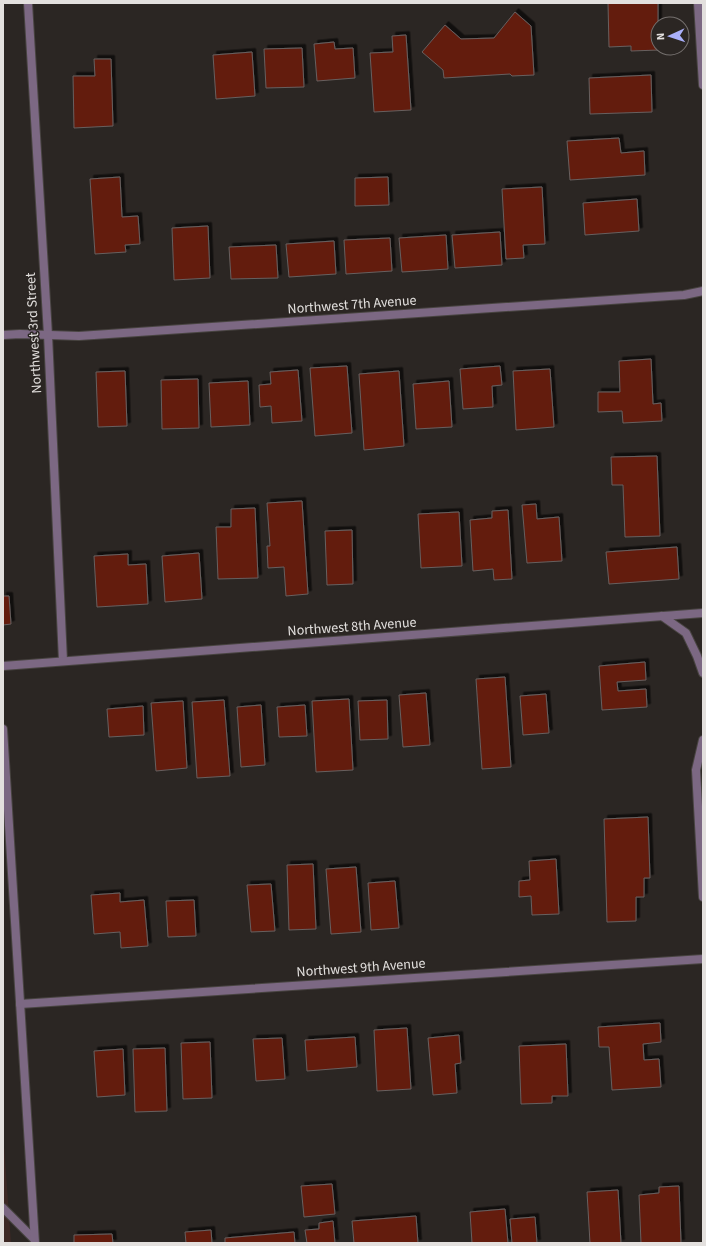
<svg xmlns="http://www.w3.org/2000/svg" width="706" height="1246" font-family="'Source Sans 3',sans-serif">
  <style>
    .education { fill: #3d2925 }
    .building { fill: #631c10; stroke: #67605f; filter: url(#shadow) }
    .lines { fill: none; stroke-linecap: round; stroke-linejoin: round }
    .service-casing { stroke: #484441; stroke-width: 10 }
    .minor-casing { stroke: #484441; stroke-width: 10 }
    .service { stroke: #7c6883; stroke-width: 8 }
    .minor { stroke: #7c6883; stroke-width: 8 }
    .labels { text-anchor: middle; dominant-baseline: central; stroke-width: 3; stroke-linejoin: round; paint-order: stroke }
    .street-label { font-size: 14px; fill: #e3e0de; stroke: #2b2623 }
  </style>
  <defs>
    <filter id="shadow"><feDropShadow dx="3.5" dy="-3.5" stdDeviation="0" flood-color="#0009"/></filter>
  </defs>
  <rect width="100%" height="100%" fill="#2b2623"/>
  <path class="education" d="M3,1132L11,1243H3Z"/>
  <g class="building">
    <path d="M608,3H658V48H659V50L631,51V46L609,47Z"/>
    <path d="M515,12L531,26L534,75L512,76L510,74L444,78L443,70L422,52L445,25L461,39L494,38Z"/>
    <path d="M406,35L411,110L374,112L370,53L393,52L392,36Z"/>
    <path d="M334,42L335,49L353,48L355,78L317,81L314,44Z"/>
    <path d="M302,48L304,87L266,88L264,49Z"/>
    <path d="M252,52L255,96L216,99L213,55Z"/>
    <path d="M94,59H111L113,126L74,128L73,76H95Z"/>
    <path d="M651,75L652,112L590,114L589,78Z"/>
    <path d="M619,138L621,153L644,151L645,175L570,180L567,141Z"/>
    <path d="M120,177L122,217L138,216L140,244L125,245L126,252L95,254L90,179Z"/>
    <path d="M388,177L389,205L355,206V178Z"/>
    <path d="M542,187L545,244L523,245L524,258L506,259L502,189Z"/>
    <path d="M637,199L639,231L585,235L583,203Z"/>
    <path d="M208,226L210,278L174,280L172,228Z"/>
    <path d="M500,232L502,265L455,268L452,235Z"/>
    <path d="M446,235L448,269L402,272L399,238Z"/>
    <path d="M390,238L392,271L346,274L344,240Z"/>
    <path d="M334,241L336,274L289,277L286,244Z"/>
    <path d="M276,245L278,278L231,279L229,247Z"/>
    <path d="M651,359L653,404L661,403L662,421L623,423L622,411L598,412V392H620L619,361Z"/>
    <path d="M347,366L352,433L315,436L310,368Z"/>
    <path d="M500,366L502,385L492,386L493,407L463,409L460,369Z"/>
    <path d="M550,369L554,427L516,430L513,371Z"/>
    <path d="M298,370L302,421L272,423L271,406L260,407L259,385L271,384L270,372Z"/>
    <path d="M125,371L127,426L98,427L96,372Z"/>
    <path d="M399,371L404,446L364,450L359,374Z"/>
    <path d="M198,379L199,428L162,429L161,380Z"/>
    <path d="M248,381L250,425L211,427L209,383Z"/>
    <path d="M449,381L452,427L416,429L413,384Z"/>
    <path d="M657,456L660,536L625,537L623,485H612L611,457Z"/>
    <path d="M302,501L308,594L286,596L284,567L268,568L267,546H270L267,503Z"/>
    <path d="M536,504L537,519L559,517L562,561L527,563L522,505Z"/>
    <path d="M255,508L258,578L218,579L216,527H231V509Z"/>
    <path d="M508,510L512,579L494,580L493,569L473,571L470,520L492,518V511Z"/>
    <path d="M459,512L462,566L421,568L418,514Z"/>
    <path d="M352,530L353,584L327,585L325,531Z"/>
    <path d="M677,547L679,579L609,584L606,552Z"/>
    <path d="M199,553L202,599L165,602L162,556Z"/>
    <path d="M128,554V565L146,564L148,604L97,607L94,556Z"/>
    <path d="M3,596H9L11,624L3,625Z"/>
    <path d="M645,662L646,680L617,682L618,691L646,689L647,707L602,710L599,666Z"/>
    <path d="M505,677L511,767L482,769L476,679Z"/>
    <path d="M426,693L430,745L403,747L399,695Z"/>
    <path d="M546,694L549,733L523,735L520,696Z"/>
    <path d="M349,699L353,770L316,772L312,701Z"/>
    <path d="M224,700L230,776L197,778L192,702Z"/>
    <path d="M387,700L388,739L360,740L358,701Z"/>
    <path d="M183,701L187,768L156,771L151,703Z"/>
    <path d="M261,705L265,765L241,767L237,707Z"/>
    <path d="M305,705L307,736L279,737L277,707Z"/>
    <path d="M143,706L144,735L109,737L107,709Z"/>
    <path d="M648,817L650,878H644V897H636V921L607,922L604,819Z"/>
    <path d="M556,859L559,914L532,915L531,896L519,897V881L530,880L529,861Z"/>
    <path d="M313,864L316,929L289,930L287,865Z"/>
    <path d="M356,867L361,932L331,934L326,869Z"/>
    <path d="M395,881L399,928L371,930L368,883Z"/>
    <path d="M271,884L275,931L251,932L247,885Z"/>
    <path d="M120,893V902L144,900L148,946L121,948L120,932L94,934L91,895Z"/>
    <path d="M194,900L196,936L168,937L166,901Z"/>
    <path d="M660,1023L661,1042L643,1044L644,1060L659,1059L661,1087L612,1090L609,1047H599L598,1027Z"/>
    <path d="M407,1028L411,1089L377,1091L374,1030Z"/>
    <path d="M459,1035L461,1063L455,1064L457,1093L433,1095L428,1038Z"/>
    <path d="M355,1037L357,1067L307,1071L305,1040Z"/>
    <path d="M282,1038L285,1079L256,1081L253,1039Z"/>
    <path d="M210,1042L212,1098L183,1099L181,1043Z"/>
    <path d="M566,1044L568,1096H552V1103L521,1104L519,1046Z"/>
    <path d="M165,1048L167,1111L135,1112L133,1049Z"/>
    <path d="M123,1049L125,1095L97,1097L94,1051Z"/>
    <path d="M332,1184L335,1214L304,1217L301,1186Z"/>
    <path d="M679,1186L681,1243H641L639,1195L659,1193V1187Z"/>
    <path d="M618,1190L621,1243H590L587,1192Z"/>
    <path d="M505,1209L508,1243H472L470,1212Z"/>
    <path d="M416,1216L418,1243H354L352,1221Z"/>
    <path d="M535,1217L537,1243H512L510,1219Z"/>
    <path d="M333,1221L335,1243H307L305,1230L319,1229V1223Z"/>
    <path d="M211,1230L212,1243H186L185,1232Z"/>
    <path d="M294,1232L295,1243H225V1238Z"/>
    <path d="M112,1234L113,1243H74V1235Z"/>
  </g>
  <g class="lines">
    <defs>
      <path id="service" d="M3,1208L34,1239"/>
      <g id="minor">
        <path d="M28,3L48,335L63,661"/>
        <path d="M698,3L703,85"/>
        <path d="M3,335L20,334L79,336L684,295L703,291"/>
        <path d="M662,616L686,633L697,656L703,673"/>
        <path d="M3,666L703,613"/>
        <path d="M3,729L35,1243"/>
        <path d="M703,740L696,770L703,897"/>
        <path d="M20,1004L703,959"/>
      </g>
    </defs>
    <use href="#service" class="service-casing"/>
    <use href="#minor" class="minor-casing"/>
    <use href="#service" class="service"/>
    <use href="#minor" class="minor"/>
  </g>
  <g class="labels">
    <g class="street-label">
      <text transform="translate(352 305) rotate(-4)">Northwest 7th Avenue</text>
      <text transform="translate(34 333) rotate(-93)">Northwest 3rd Street</text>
      <text transform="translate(352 627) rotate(-4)">Northwest 8th Avenue</text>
      <text transform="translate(361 968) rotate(-4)">Northwest 9th Avenue</text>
    </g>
  </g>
  <rect width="706" height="1246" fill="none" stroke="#e3e0de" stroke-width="8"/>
  <g transform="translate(670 36) rotate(267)"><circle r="19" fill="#2b2623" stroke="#75706e"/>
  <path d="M0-3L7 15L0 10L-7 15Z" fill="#aab0fb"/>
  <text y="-6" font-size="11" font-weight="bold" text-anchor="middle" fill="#e3e0de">N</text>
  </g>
</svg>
